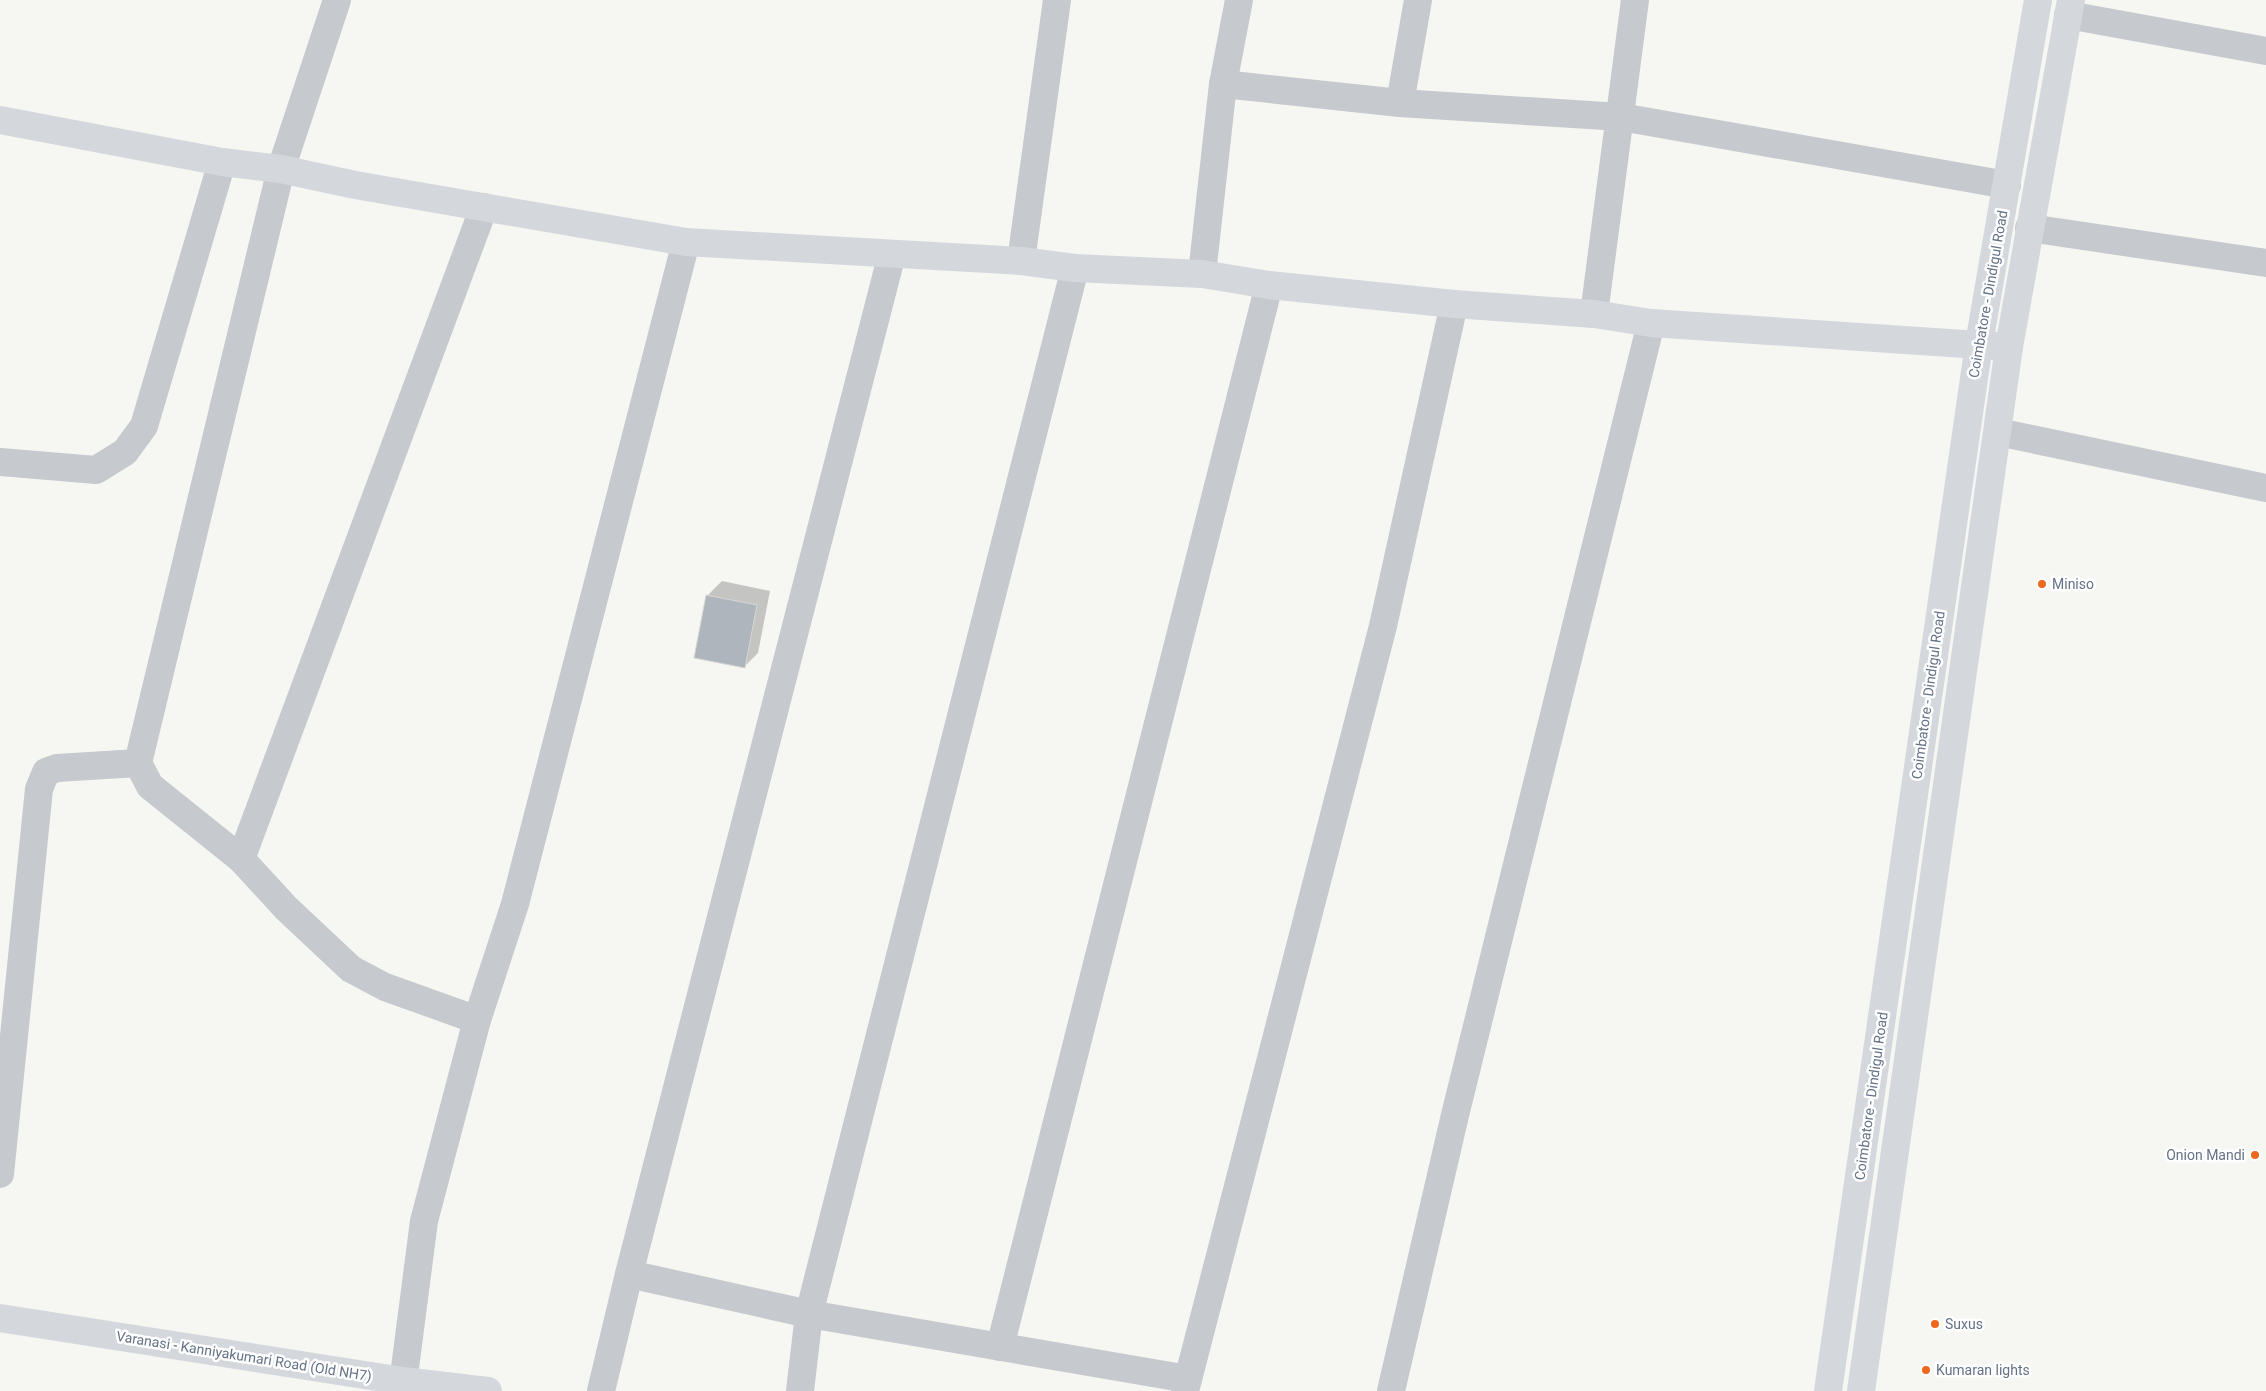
<svg xmlns="http://www.w3.org/2000/svg" width="2266" height="1391" font-family="Roboto,sans-serif">
  <style>
    .shadow { fill: #0003 }
    .building { fill: #afb5bc; stroke: #d7d8d5 }
    .lines { fill: none; stroke-linecap: round; stroke-linejoin: round }
    .street { stroke: #c6c9cd; stroke-width: 28 }
    .secondary { stroke: #d4d8dd; stroke-width: 28 }
    .primary { stroke: #d4d8dd; stroke-width: 28 }
    .poi-dot { fill: #ed681c; stroke: #fff; stroke-width: 2 }
    .labels { text-anchor: middle; dominant-baseline: central; stroke-width: 5; stroke-linejoin: round; paint-order: stroke }
    .street-label { font-size: 14px; fill: #647286; stroke: #fff }
    .poi-label { font-size: 14px; fill: #647286; stroke: #fff; text-anchor: start }
  </style>
  <rect width="100%" height="100%" fill="#f6f6f3"/>
  <path class="shadow" d="M722,581L770,591L758,653L744,667L696,657L708,595Z"/>
  <path class="building" d="M706,595L757,605L745,668L694,658Z"/>
  <g class="lines">
    <g class="street">
      <path d="M337,0L281,169L138,763L150,786L241,859L286,908L351,969L385,987L477,1020"/>
      <path d="M2068,15L2266,51"/>
      <path d="M1223,84L1400,103L1621,117L2007,185"/>
      <path d="M1400,103L1418,0"/>
      <path d="M2029,228L2266,263"/>
      <path d="M1021,261L1057,0"/>
      <path d="M1202,274L1223,84L1239,0"/>
      <path d="M1594,314L1635,0"/>
      <path d="M1998,432L2266,488"/>
      <path d="M0,462L96,470L125,452L144,426L222,162"/>
      <path d="M241,859L484,207"/>
      <path d="M0,1174L39,789L46,772L57,768L138,763"/>
      <path d="M629,1274L809,1314L1188,1379"/>
      <path d="M1000,1347L1269,285"/>
      <path d="M402,1391L424,1221L477,1020L515,904L686,242"/>
      <path d="M601,1391L629,1274L892,254"/>
      <path d="M800,1391L809,1314L1075,268"/>
      <path d="M1185,1391L1383,626L1454,304"/>
      <path d="M1391,1391L1455,1115L1651,323"/>
    </g>
    <path class="secondary" d="M0,120L222,162L281,169L355,185L686,242L1021,261L1075,268L1202,274L1269,285L1454,304L1594,314L1651,323L2009,347"/>
    <g class="primary">
      <path d="M0,1318L403,1381L488,1391"/>
      <path d="M1828,1391L1979,344L2038,0"/>
      <path d="M1861,1391L2009,347L2071,0"/>
    </g>
  </g>
  <g class="poi-dot">
    <circle cx="2042" cy="584" r="5"/>
    <circle cx="2255" cy="1155" r="5"/>
    <circle cx="1935" cy="1324" r="5"/>
    <circle cx="1926" cy="1370" r="5"/>
  </g>
  <g class="labels">
    <g class="street-label">
      <text transform="translate(1988 294) rotate(-80)">Coimbatore - Dindigul Road</text>
      <text transform="translate(1928 695) rotate(-82)">Coimbatore - Dindigul Road</text>
      <text transform="translate(1871 1096) rotate(-82)">Coimbatore - Dindigul Road</text>
      <text transform="translate(244 1356) rotate(9)">Varanasi - Kanniyakumari Road (Old NH7)</text>
    </g>
    <g class="poi-label">
      <text x="2052" y="584">Miniso</text>
      <text x="2245" y="1155" text-anchor="end">Onion Mandi</text>
      <text x="1945" y="1324">Suxus</text>
      <text x="1936" y="1370">Kumaran lights</text>
    </g>
  </g>
</svg>
